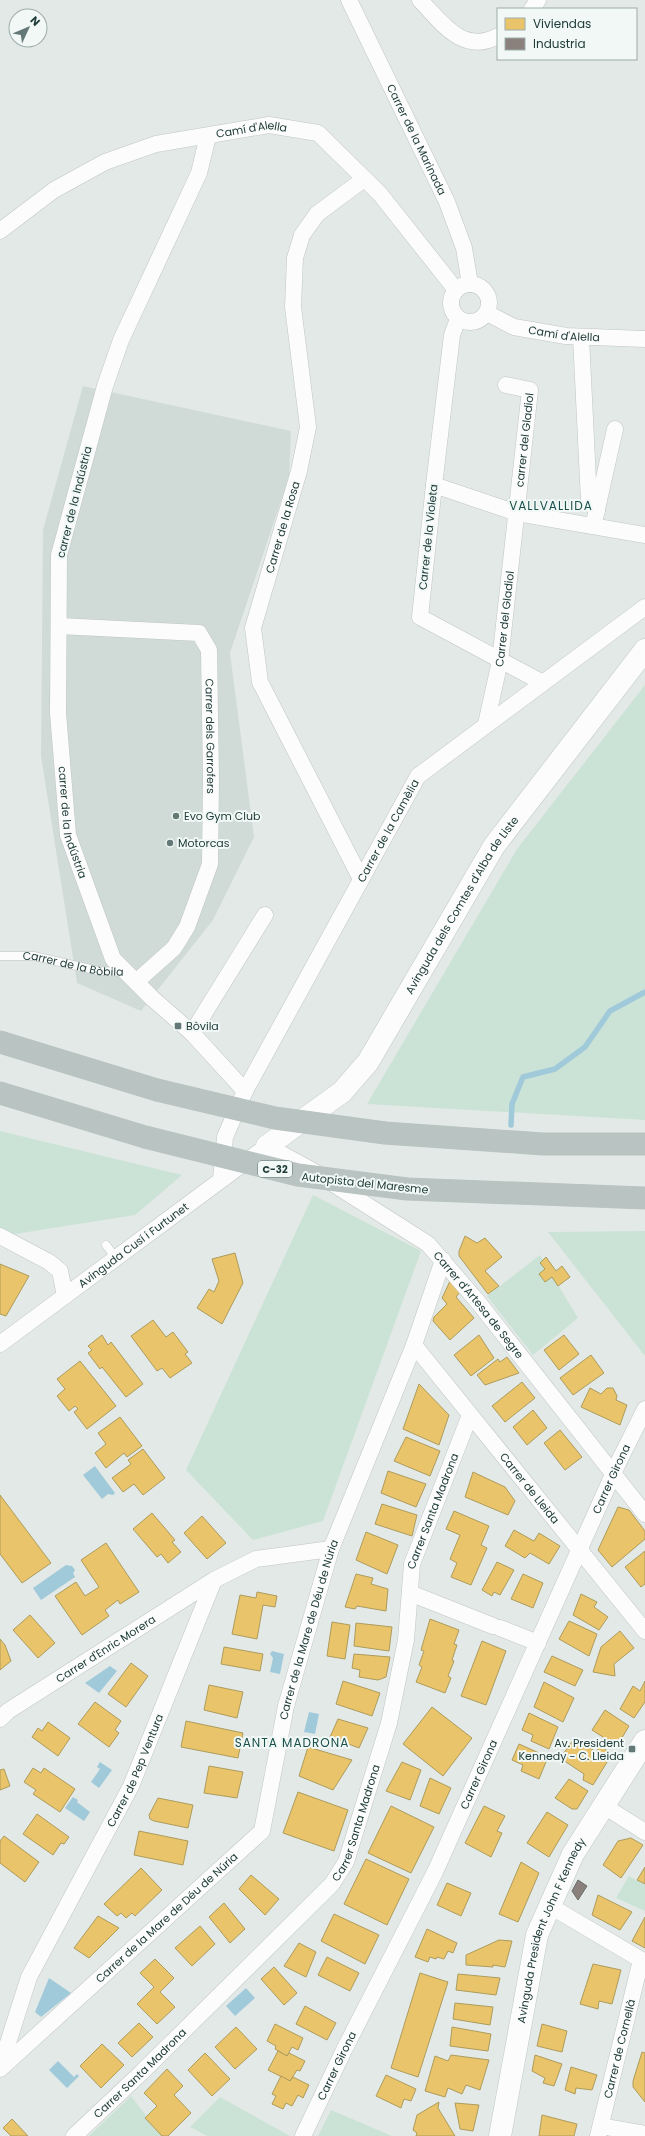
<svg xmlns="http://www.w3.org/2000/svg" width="645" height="2136" font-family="Poppins,sans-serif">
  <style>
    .built { fill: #d0dbd8 }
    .green { fill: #cbe3d6 }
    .water { fill: #a0cada }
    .homes { fill: #e9c46a; stroke: #ad9c5c }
    .industry { fill: #8a817c; stroke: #6a6d68 }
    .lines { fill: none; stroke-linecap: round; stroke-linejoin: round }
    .stream { stroke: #a0cada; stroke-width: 5.5 }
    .lane-casing { stroke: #c0c6c4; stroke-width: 9 }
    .street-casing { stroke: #c0c6c4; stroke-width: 17 }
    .secondary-casing { stroke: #bec7c5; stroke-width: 23 }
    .highway-casing { stroke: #bbc5c4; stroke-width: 23 }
    .lane { stroke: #fbfcfb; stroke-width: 8 }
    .street { stroke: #fbfcfb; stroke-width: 16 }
    .secondary { stroke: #fbfcfb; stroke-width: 22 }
    .highway { stroke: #b9c3c2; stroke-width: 22 }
    .highway-bridge-casing { stroke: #bbc5c4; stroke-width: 23; stroke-linecap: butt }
    .highway-bridge { stroke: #b9c3c2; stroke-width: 22 }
    .poi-dot { fill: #647977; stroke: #f1f8f6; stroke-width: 1.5 }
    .labels { text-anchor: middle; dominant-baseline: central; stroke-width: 4; stroke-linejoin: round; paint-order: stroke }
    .shield { fill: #f1f8f6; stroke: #5f7572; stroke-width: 1 }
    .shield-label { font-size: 10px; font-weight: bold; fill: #203d3a }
    .street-label { font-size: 11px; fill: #203d3a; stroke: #f1f8f6 }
    .poi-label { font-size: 11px; fill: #203d3a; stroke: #f1f8f6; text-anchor: start }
    .neighbourhood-label { font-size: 12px; letter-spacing: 1px; fill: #1b504b; stroke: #f1f8f6 }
  </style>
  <rect width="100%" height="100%" fill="#e3e9e7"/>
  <path class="built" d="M83,386L291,431L289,477L230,653L254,837L213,920L141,1011L77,983L41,756L43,530Z"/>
  <g class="green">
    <path d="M645,685V1120L367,1104L517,849Z"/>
    <path d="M0,1131L182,1175L135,1215L15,1234L0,1230Z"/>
    <path d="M313,1195L421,1251L323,1521L253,1540L186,1470Z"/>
    <path d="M645,1231V1356L548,1232Z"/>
    <path d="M540,1255L578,1318L533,1355L487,1296Z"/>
    <path d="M629,1876L645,1885V1911L616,1898Z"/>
    <path d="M131,2096L162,2136H89Z"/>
    <path d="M220,2097L290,2136H207L190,2127Z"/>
    <path d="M331,2110L392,2136H318Z"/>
  </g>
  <g class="water">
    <path d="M95,1466L115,1493L113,1495L108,1494L102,1499L83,1475Z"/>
    <path d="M66,1565L72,1566L75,1570L73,1573L75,1577L41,1600L33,1588Z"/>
    <path d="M272,1651L284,1654L280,1674L270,1672L273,1658L270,1654Z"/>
    <path d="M110,1666L117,1671L99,1693L85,1683Z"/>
    <path d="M309,1712L319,1714L315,1734L304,1732Z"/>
    <path d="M100,1762L112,1770L99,1788L91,1782L100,1769L97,1767Z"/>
    <path d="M73,1797L78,1800L77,1802L90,1812L84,1821L65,1808Z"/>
    <path d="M49,1978L71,1993L41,2017L35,2012Z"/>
    <path d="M246,1988L255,1998L235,2016L226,2006Z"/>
    <path d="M58,2061L74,2077L77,2074L79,2076L67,2088L49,2070Z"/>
  </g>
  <g class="homes">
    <path d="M465,1236L477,1243L485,1238L502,1257L485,1271L499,1286L488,1294L459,1256V1251Z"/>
    <path d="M235,1253L243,1283L222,1324L197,1308L209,1289L214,1292L219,1281L212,1259Z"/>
    <path d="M546,1257L556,1271L562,1266L570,1277L558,1286L552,1277L545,1282L539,1274L545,1269L540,1263Z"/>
    <path d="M0,1264L29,1276L6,1316L0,1314Z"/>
    <path d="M451,1279L461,1291L456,1297L474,1318L450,1340L433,1321L434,1317L447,1304L442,1298Z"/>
    <path d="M153,1320L166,1337L173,1332L188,1352L185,1354L192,1363L170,1378L162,1368L157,1371L131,1336Z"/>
    <path d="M102,1335L108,1345L111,1342L143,1384L126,1397L102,1367L100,1369L88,1353L92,1350L88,1346Z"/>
    <path d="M479,1335L494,1358L471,1376L454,1355Z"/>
    <path d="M564,1335L579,1354L559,1370L544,1350Z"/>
    <path d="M591,1355L604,1373L573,1395L560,1378Z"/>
    <path d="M507,1357L519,1373L485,1385L477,1375L498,1359L500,1362Z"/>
    <path d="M80,1361L116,1406L87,1429L74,1412L78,1409L75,1406L69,1411L57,1396L65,1389L57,1379Z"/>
    <path d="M522,1382L535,1398L505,1422L492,1406Z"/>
    <path d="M419,1384L449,1415L439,1445L403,1429Z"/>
    <path d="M590,1388L601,1394L607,1388H613L617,1396L616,1400L627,1405L620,1425L581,1407Z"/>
    <path d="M533,1410L547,1428L527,1445L513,1427Z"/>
    <path d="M120,1417L142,1446L127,1457L124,1453L106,1468L95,1453L106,1444L98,1433Z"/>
    <path d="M560,1430L582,1457L565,1470L544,1443Z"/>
    <path d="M406,1437L440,1451L430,1476L394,1461Z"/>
    <path d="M143,1449L165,1478L143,1495L134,1484L123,1492L112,1478L131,1464L128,1460Z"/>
    <path d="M388,1471L426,1484L416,1507L381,1493Z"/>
    <path d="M473,1472L505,1487L515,1501L508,1515L465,1497Z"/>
    <path d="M0,1495L51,1563L22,1583L0,1554Z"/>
    <path d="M382,1504L417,1515L412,1536L375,1524Z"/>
    <path d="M618,1507L629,1510L645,1531V1539L612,1567L598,1550Z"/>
    <path d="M454,1511L489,1526L481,1545L487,1548L471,1585L451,1577L457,1563L450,1559L460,1535L446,1529Z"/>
    <path d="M152,1513L175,1540L172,1542L181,1552L168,1563L161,1554L157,1557L133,1529Z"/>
    <path d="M202,1516L226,1543L207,1559L184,1533Z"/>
    <path d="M514,1530L534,1541L539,1533L560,1546L549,1564L530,1553L525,1558L505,1546Z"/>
    <path d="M366,1532L398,1545L387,1574L356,1560Z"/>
    <path d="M106,1543L139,1592L120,1604L118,1600L105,1610L109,1616L82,1635L55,1596L76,1582L85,1596L99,1587L81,1560Z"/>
    <path d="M645,1551V1584L641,1587L625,1567Z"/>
    <path d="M497,1562L514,1570L500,1595L494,1592L492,1596L482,1590Z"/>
    <path d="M356,1574L373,1578L371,1584L388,1589L386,1611L357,1606L355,1609L345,1607Z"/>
    <path d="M523,1574L543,1583L533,1608L511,1599Z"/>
    <path d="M257,1592L277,1596L275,1607L263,1605L257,1639L232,1634L240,1595L256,1598Z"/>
    <path d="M581,1594L597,1602L594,1607L608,1617L599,1630L573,1615Z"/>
    <path d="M30,1615L55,1643L38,1658L13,1630Z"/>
    <path d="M430,1619L459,1630L454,1644L457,1645L452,1660L454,1661L448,1676L451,1678L445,1693L416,1682L422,1667L419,1665L424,1651L421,1650Z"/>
    <path d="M569,1621L597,1634L589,1656L559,1639Z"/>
    <path d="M332,1622L350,1625L345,1659L327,1656Z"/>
    <path d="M356,1623L392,1627L389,1651L354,1646Z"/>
    <path d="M620,1631L634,1648L614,1664L615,1676L593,1672L601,1647Z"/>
    <path d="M0,1639L5,1645L11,1661L0,1670Z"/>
    <path d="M482,1641L506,1651L486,1705L461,1696Z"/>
    <path d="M224,1647L263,1654L260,1671L221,1664Z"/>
    <path d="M354,1654L390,1657L386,1677L378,1680L359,1677L360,1670L352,1668Z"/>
    <path d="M552,1656L583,1670L575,1686L544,1672Z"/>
    <path d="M131,1663L148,1676L126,1707L108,1694Z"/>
    <path d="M343,1681L380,1693L372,1716L336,1704Z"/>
    <path d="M645,1681V1702L634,1718L620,1709L633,1686L640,1691Z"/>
    <path d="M544,1682L574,1698L563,1722L534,1707Z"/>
    <path d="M209,1685L243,1692L237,1718L204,1710Z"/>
    <path d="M95,1702L121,1721L115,1730L119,1733L109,1747L78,1724Z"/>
    <path d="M432,1707L472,1738L443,1776L403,1744Z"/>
    <path d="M605,1710L629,1726L617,1746L592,1730Z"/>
    <path d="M529,1713L558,1727L549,1749L531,1741L533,1735L522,1730Z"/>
    <path d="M338,1719L368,1728L359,1748L330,1737Z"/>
    <path d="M186,1721L243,1733L238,1758L181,1747Z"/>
    <path d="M48,1722L70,1738L58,1756L32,1737L38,1728L42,1731Z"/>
    <path d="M575,1738L596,1752L600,1746L612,1754L593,1785L583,1780L584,1774L560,1758Z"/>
    <path d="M519,1744L548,1757L539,1779L521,1771L523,1765L512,1760Z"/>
    <path d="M308,1747L352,1760L333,1790L299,1776Z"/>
    <path d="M402,1762L421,1770L410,1800L386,1791Z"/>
    <path d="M209,1766L243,1772L237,1798L204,1793Z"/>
    <path d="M33,1768L41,1773L44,1768L75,1789L60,1812L33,1794L36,1790L24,1782Z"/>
    <path d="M4,1769L10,1786L0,1790V1770Z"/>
    <path d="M430,1778L451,1788L439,1814L420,1806Z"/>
    <path d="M569,1779L588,1791L577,1809H572L555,1798Z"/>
    <path d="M298,1792L348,1810L334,1851L283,1833Z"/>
    <path d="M158,1798L193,1805L188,1828L154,1821L150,1819L149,1815Z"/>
    <path d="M391,1806L434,1827L411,1873L368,1853Z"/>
    <path d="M484,1806L505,1816L497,1831L502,1833L491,1857L465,1843Z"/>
    <path d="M547,1812L568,1825L549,1857L527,1843Z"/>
    <path d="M37,1814L69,1837L64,1844L61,1843L53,1855L23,1834Z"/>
    <path d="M139,1831L188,1841L183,1865L134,1855Z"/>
    <path d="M4,1836L39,1862L25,1882L0,1863V1841Z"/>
    <path d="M631,1838L643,1845L621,1878L603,1865L618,1841Z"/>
    <path d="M366,1859L409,1879L387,1925L344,1904Z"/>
    <path d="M521,1862L539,1873L518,1922L499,1914Z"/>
    <path d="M645,1867V1884L637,1880Z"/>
    <path d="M141,1868L162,1890L135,1916L132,1913L126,1918L121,1913L117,1916L104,1904Z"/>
    <path d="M251,1875L279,1899L265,1915L239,1889Z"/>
    <path d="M447,1883L471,1893L461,1916L437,1905Z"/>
    <path d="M598,1895L632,1912L620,1930L592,1915Z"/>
    <path d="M224,1903L245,1929L230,1943L209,1917Z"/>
    <path d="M334,1914L379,1935L365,1964L321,1941Z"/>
    <path d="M98,1916L119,1928L89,1958L74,1948Z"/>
    <path d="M645,1917V1948L632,1941Z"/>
    <path d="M200,1926L215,1944L192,1966L175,1948Z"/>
    <path d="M427,1929L457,1943L453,1953L448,1951L444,1959L437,1957L436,1959L430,1957L428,1962L415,1957Z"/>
    <path d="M499,1940L512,1941L505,1967L493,1965V1967L466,1965V1955Z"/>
    <path d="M299,1943L316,1952L306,1977L284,1966Z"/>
    <path d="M327,1957L359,1973L350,1991L318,1975Z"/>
    <path d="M155,1959L174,1978L160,1992L175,2007L157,2024L137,2004L154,1987L140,1973Z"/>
    <path d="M593,1964L621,1970L612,2004L599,2001L598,2009L580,2004Z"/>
    <path d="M274,1967L297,1993L284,2005L261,1979Z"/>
    <path d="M420,1973L448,1982L418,2077L391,2068Z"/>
    <path d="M458,1974L500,1978L496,1995L456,1990Z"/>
    <path d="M455,2003L493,2007L490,2025L453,2019Z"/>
    <path d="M305,2006L336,2023L327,2040L296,2024Z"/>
    <path d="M139,2023L153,2037L132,2057L118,2043Z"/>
    <path d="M275,2024L303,2038L298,2050L292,2047L287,2056L275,2049L276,2046L267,2041Z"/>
    <path d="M542,2024L567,2031L562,2052L537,2046Z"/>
    <path d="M236,2027L257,2049L235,2069L215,2047Z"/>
    <path d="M452,2027L491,2034L488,2051L450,2046Z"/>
    <path d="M102,2044L124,2065L101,2088L80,2066Z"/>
    <path d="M278,2051L287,2056L289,2053L305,2061L300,2071L297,2070L290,2081L268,2070Z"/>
    <path d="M642,2052L645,2053V2102L633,2087V2081Z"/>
    <path d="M205,2053L230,2079L212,2096L188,2070Z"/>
    <path d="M451,2055L489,2060L480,2090L466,2085L462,2094L448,2088L445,2097L425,2091L435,2056L448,2061Z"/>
    <path d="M535,2055L562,2064L554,2086L543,2083L545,2078L532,2071Z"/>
    <path d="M571,2067L597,2075L592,2090L576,2088L575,2094L565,2090Z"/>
    <path d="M167,2069L183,2086L174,2095L191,2113L168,2136H162L145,2118L157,2106L144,2093Z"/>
    <path d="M386,2075L416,2089L411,2101L404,2099L401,2108L376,2096Z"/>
    <path d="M281,2076L290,2081L293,2077L309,2085L303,2098L298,2095L292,2106L286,2103L283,2109L272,2104L276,2096L272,2094Z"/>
    <path d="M439,2102L438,2108L455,2136H416L417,2133L413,2130L417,2115Z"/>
    <path d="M455,2103L479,2105L473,2131L460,2129Z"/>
    <path d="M542,2115L577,2124L574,2136H539Z"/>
    <path d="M12,2119L28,2136H11L3,2128Z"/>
  </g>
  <path class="industry" d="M578,1880L587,1886L578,1900L572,1891Z"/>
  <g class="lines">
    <path class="stream" d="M511,1125L512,1104L523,1077L555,1069L585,1047L610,1011L645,992"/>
    <defs>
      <g id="lane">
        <path id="s1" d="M0,956H34L99,971L126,972"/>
        <path d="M106,1245L116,1258"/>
      </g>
      <g id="street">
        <path id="s2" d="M349,0L447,202L464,248L470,284"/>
        <path d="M420,0C442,23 463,55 498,36"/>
        <path d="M532,9L538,0"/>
        <path id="s3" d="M208,136L199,173L121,340L105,386L59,555L58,713L68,835L113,959L152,998L192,1033L245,1091L225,1137L221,1179"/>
        <path id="s4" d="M0,231L54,190L105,162L156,144L269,125L318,133L380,194L456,290"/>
        <circle cx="470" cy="303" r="19"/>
        <path id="s5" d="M487,313L514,327L566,336L645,339"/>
        <path d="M458,319L452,335L434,485L420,617L543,683"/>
        <path d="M581,337L589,501L597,511"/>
        <path d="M434,485L517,513L645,535"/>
        <path d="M595,518L615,429"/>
        <path id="s6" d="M59,626L199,633L209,650L211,778L210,864L187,927L174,948L136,982"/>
        <path id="s7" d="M486,724L500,661L530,390L506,385"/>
        <path id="s8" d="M361,879L260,682L253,628L299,471L308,427L293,307L295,258L302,235L317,214L364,179"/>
        <path d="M192,1033L265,915"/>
        <path id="s9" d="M245,1091L418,776L645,607"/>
        <path d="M0,1236L49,1262L60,1271L65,1296"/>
        <path id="s10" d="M0,1344L267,1146L313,1171L428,1244L478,1302L645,1514"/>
        <path id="s11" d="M414,1345L645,1631"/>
        <path d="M410,1593L493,1626"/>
        <path d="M500,1628L538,1643"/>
        <path id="s12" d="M0,1719L8,1711L214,1580L256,1559L331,1549"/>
        <path d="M604,1806L645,1832"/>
        <path d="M550,1906L645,1962"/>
        <path id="s13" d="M0,2068L29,1977L131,1786L214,1580"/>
        <path id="s14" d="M0,2069L262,1831L286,1706L331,1549L414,1345L443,1260"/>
        <path d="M601,2126L645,2134"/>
        <path id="s15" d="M74,2136L141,2073L332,1884L346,1862L389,1723L406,1640L412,1564L470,1415"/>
        <path id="s16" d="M303,2136L344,2050L435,1872L619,1461L645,1409"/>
        <path id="s17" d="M598,2136L641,1960"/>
      </g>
      <g id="secondary">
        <path id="s18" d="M267,1146L342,1092L368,1062L494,846L645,650"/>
        <path id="s19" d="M500,2136L537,1935L573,1854L645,1741"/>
      </g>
      <g id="highway">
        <path d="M0,1042L157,1090"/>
        <path d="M0,1093L145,1137"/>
        <path d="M385,1133L543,1144H645"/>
        <path d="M407,1189L645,1198"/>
      </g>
    </defs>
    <use href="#lane" class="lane-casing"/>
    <use href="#street" class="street-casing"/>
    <use href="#secondary" class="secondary-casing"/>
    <use href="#highway" class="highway-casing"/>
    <use href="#lane" class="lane"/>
    <use href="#street" class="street"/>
    <use href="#secondary" class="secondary"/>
    <use href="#highway" class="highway"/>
    <defs>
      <g id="highway-bridge">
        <path d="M157,1090L275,1118L385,1133"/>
        <path d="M145,1137L298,1175L407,1189"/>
      </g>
    </defs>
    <use href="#highway-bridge" class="highway-bridge-casing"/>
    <use href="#highway-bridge" class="highway-bridge"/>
  </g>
  <g class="poi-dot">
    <circle cx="176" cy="816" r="4"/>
    <circle cx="170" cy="843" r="4"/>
    <rect x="174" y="1022" width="8" height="8" rx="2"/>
    <rect x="628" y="1745" width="8" height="8" rx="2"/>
  </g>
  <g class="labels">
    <rect class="shield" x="258" y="1161" width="34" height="16" rx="3"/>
    <g class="shield-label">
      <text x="275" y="1169">C-32</text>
    </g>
    <g class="street-label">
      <text stroke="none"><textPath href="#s4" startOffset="277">Camí d'Alella</textPath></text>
      <text stroke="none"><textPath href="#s2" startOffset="155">Carrer de la Marinada</textPath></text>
      <text stroke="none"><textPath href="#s5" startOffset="81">Camí d'Alella</textPath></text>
      <text stroke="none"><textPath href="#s7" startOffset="287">carrer del Gladiol</textPath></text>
      <text transform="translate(74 502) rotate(-76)">carrer de la Indústria</text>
      <text stroke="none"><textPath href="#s8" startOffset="381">Carrer de la Rosa</textPath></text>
      <text transform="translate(428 537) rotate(-84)">Carrer de la Violeta</text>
      <text stroke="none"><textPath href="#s7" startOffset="107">Carrer del Gladiol</textPath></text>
      <text stroke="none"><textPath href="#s6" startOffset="246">Carrer dels Garrofers</textPath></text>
      <text stroke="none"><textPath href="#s3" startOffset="715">carrer de la Indústria</textPath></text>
      <text stroke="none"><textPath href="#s9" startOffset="297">Carrer de la Camèlia</textPath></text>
      <text stroke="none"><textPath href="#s18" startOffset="315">Avinguda dels Comtes d'Alba de Liste</textPath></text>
      <text stroke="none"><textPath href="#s1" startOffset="74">Carrer de la Bòbila</textPath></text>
      <text transform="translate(365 1183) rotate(6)">Autopista del Maresme</text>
      <text stroke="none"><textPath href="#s10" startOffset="166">Avinguda Cusí i Furtunet</textPath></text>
      <text stroke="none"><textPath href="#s10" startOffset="600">Carrer d'Artesa de Segre</textPath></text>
      <text stroke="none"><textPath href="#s16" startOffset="726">Carrer Girona</textPath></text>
      <text stroke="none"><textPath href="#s11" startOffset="184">Carrer de Lleida</textPath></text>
      <text stroke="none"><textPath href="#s15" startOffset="750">Carrer Santa Madrona</textPath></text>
      <text stroke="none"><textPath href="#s14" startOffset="561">Carrer de la Mare de Déu de Núria</textPath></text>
      <text stroke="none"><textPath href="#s12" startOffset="127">Carrer d'Enric Morera</textPath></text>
      <text stroke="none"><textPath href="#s13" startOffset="328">Carrer de Pep Ventura</textPath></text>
      <text stroke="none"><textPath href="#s16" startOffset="402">Carrer Girona</textPath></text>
      <text stroke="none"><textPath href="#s15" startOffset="427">Carrer Santa Madrona</textPath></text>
      <text stroke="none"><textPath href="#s14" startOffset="225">Carrer de la Mare de Déu de Núria</textPath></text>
      <text stroke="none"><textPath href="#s19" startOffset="213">Avinguda President John F Kennedy</textPath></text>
      <text stroke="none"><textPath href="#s17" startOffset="90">Carrer de Cornellà</textPath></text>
      <text stroke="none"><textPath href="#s16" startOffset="78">Carrer Girona</textPath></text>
      <text stroke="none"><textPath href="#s15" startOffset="91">Carrer Santa Madrona</textPath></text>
    </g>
    <g class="poi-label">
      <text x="184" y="816">Evo Gym Club</text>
      <text x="178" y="843">Motorcas</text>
      <text x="186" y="1026">Bòvila</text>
      <text x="624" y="1743" text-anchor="end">Av. President<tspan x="624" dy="13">Kennedy - C. Lleida</tspan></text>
    </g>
    <g class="neighbourhood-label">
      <text x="551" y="505">VALLVALLIDA</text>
      <text x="292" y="1742">SANTA MADRONA</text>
    </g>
  </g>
  <rect x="497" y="8" width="140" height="52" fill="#f1f8f6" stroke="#9dadab"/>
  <rect x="505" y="18" width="20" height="12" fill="#e9c46a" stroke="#9dadab"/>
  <text x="533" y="28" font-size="12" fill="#203d3a">Viviendas</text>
  <rect x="505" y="38" width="20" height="12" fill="#8a817c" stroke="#9dadab"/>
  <text x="533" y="48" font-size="12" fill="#203d3a">Industria</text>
  <g transform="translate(28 28) rotate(46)"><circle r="19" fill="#f1f8f6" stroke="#9dadab"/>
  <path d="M0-3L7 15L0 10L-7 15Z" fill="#647977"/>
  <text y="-6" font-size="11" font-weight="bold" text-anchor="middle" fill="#203d3a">N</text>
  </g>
</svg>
